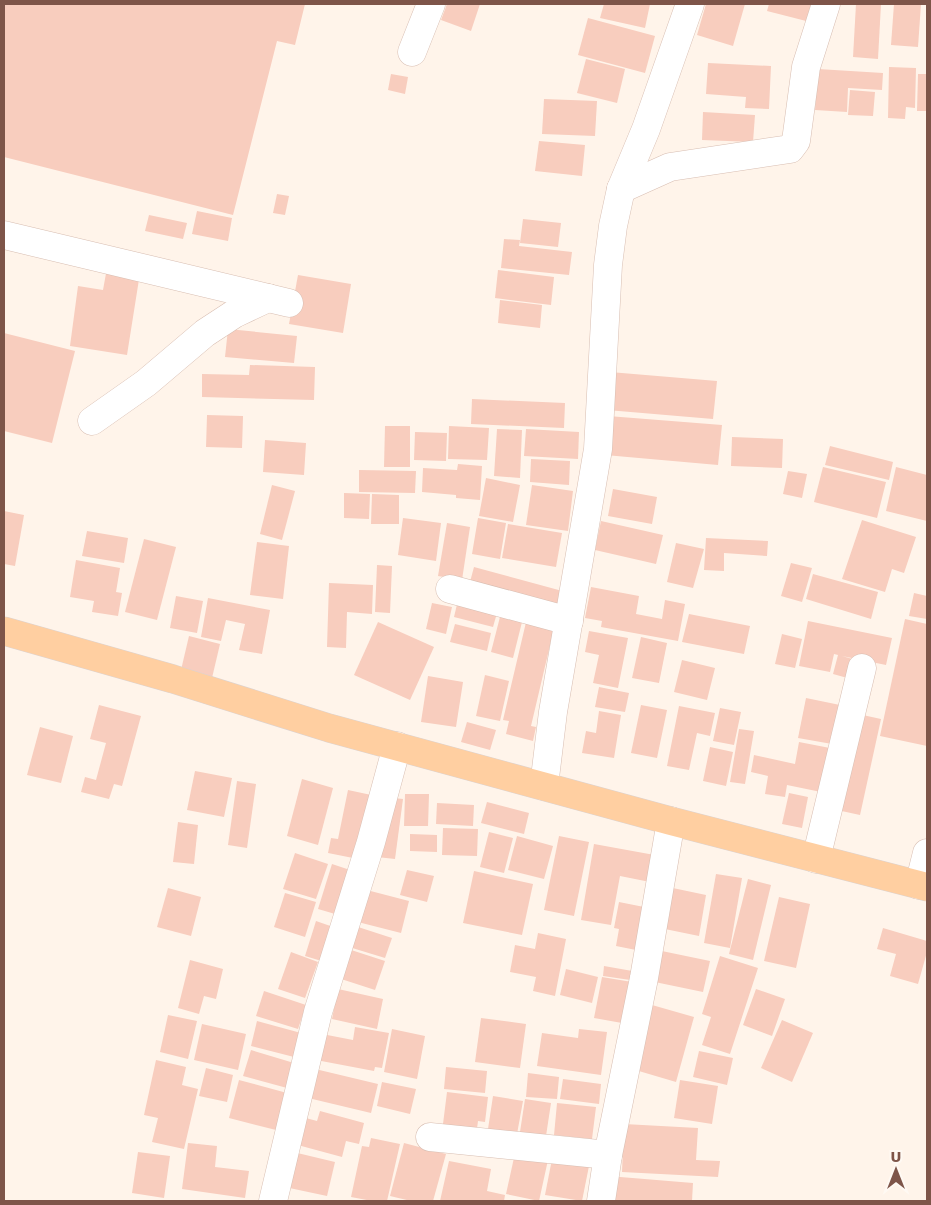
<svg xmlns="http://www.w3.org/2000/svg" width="931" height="1205" font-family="'DejaVu Sans',sans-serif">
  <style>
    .building { fill: #f8cdbe }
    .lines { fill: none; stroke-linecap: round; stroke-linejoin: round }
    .minor-casing { stroke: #d8beb2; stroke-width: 29 }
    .major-casing { stroke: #ddd3d0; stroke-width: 29 }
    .minor { stroke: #fff; stroke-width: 28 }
    .major { stroke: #ffcfa1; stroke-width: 28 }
  </style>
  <rect width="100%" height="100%" fill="#fff4ea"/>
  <g class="building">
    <path d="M4,4H305L295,45L277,41L233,215L4,157Z"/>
    <path d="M447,4H480L471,31L441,20Z"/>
    <path d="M604,4H650L645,28L600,18Z"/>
    <path d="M706,4H745L733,46L697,35Z"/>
    <path d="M769,4H816L814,23L767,11Z"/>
    <path d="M856,4H881L878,59L853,57Z"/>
    <path d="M894,4H921L918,47L891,45Z"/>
    <path d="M588,18L655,36L645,73L578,55Z"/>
    <path d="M586,59L625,69L617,103L577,93Z"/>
    <path d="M708,63L771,66L769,109L745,108L746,97L706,94Z"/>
    <path d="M889,67L916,68L915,108L906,107L905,119L888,118Z"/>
    <path d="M818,69L883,73L882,90L848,88L847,112L815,110Z"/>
    <path d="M391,74L408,77L405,94L388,90Z"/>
    <path d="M918,74H927V111H917Z"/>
    <path d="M850,90L875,92L873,116L848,115Z"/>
    <path d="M544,99L597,101L595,136L542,134Z"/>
    <path d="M703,112L755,115L753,142L702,140Z"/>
    <path d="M539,141L585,145L582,176L535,171Z"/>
    <path d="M277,194L289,196L285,215L273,213Z"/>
    <path d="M197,211L232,218L228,241L192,234Z"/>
    <path d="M149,215L187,223L183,239L145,231Z"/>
    <path d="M523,219L561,223L558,247L520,243Z"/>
    <path d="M504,239L520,240L519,246L572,252L569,275L501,268Z"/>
    <path d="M107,268L140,273L127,355L70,346L78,286L103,290Z"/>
    <path d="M498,270L554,277L551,305L495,298Z"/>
    <path d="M298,275L351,284L343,333L289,324Z"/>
    <path d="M500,300L542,305L540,328L498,323Z"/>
    <path d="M228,329L297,336L294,363L225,357Z"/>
    <path d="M4,333L75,351L52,443L4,431Z"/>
    <path d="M250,365L315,367L314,400L202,397V374L249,375Z"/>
    <path d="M610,372L717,381L713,419L607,410Z"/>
    <path d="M472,399L565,403L564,428L471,424Z"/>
    <path d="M207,415L243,416L242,448L206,447Z"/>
    <path d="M608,416L722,425L718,465L605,455Z"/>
    <path d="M385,426H410V467H384Z"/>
    <path d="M449,426L489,428L487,460L448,459Z"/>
    <path d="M497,429L522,430L520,478L494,476Z"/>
    <path d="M526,429L579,432L578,459L524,456Z"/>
    <path d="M415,432L447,433L446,461L414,460Z"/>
    <path d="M732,437L783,439L782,468L731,466Z"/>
    <path d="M265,440L306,443L304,475L263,472Z"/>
    <path d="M830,446L893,462L889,480L825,465Z"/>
    <path d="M531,459L570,461L569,485L530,482Z"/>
    <path d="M458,464L482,466L480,500L456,498V495L422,492L423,468L457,470Z"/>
    <path d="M823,467L886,482L877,518L814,502Z"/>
    <path d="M896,467L927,475V521L886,511Z"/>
    <path d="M359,470L416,471L415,493L359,492Z"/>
    <path d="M788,471L807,474L802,498L783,494Z"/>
    <path d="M486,478L520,485L513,522L479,516Z"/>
    <path d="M272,485L295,491L282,540L260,534Z"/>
    <path d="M532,485L573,491L568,531L526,525Z"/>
    <path d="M613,489L657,497L652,524L608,516Z"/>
    <path d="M344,493L370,494L369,519L344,518Z"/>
    <path d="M372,494L399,495V524H371Z"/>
    <path d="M4,511L24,515L15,566L4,564Z"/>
    <path d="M403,518L441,523L436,561L398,555Z"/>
    <path d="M478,518L506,523L500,559L472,554Z"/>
    <path d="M862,520L916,537L904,573L892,569L885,592L842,579Z"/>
    <path d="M601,521L663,535L656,564L595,550Z"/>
    <path d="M447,523L470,527L462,580L438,576Z"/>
    <path d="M508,524L562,533L556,567L502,558Z"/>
    <path d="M87,531L128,538L124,563L82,556Z"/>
    <path d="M706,538L768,541L767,556L724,553V571L704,570Z"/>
    <path d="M144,539L176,547L157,620L125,612Z"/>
    <path d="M257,542L289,546L283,599L250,595Z"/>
    <path d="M676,543L704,549L693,588L667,582Z"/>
    <path d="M76,560L120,568L116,592L122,593L118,616L92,612L94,601L70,597Z"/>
    <path d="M791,563L812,568L802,602L781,596Z"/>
    <path d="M377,565L392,566L390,613L375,612Z"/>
    <path d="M474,567L566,592L559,617L467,593Z"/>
    <path d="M813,574L878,592L871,619L806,599Z"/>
    <path d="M329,583L373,585L372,614L347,612L346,648L327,647Z"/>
    <path d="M591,587L639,596L636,614L662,619L665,600L685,604L678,641L601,627L602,621L585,618Z"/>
    <path d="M914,593L927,596V619L909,616Z"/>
    <path d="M176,596L203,601L197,633L170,628Z"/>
    <path d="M459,596L499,606L493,627L454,617Z"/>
    <path d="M208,598L270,610L262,654L239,650L245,624L226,620L221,641L201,637Z"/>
    <path d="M432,603L452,607L446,634L426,629Z"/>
    <path d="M502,609L524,614L513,658L491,652Z"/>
    <path d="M689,614L750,626L744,654L682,642Z"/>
    <path d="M527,618L555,624L531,726L536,727L533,741L506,734L509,721L503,720Z"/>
    <path d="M905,619L927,624V746L880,736Z"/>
    <path d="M808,621L892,638L886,665L842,656L856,660L851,679L833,674L838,655L834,654L830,672L799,666Z"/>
    <path d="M378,622L434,647L410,700L354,675Z"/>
    <path d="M455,624L491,633L487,651L450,642Z"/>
    <path d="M589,631L628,638L618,688L593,683L599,655L585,652Z"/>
    <path d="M782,634L802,639L795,668L775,664Z"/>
    <path d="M189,636L220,644L212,678L181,670Z"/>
    <path d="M641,637L667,643L659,683L632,678Z"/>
    <path d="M682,660L715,668L707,700L674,692Z"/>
    <path d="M485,675L509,681L500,721L476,716Z"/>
    <path d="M428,676L463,682L456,727L421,722Z"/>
    <path d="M599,687L629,693L625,712L595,707Z"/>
    <path d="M806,698L840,705L832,744L798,738Z"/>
    <path d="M99,705L141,716L122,786L114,784L109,799L81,792L85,777L96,780L106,743L90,739Z"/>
    <path d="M641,705L667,710L657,758L631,753Z"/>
    <path d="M679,706L715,713L710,736L697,733L689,770L667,766Z"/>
    <path d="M720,708L741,712L734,745L713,741Z"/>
    <path d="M599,711L621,715L614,758L582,753L586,731L596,733Z"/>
    <path d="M858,714L881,719L860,815L837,810Z"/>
    <path d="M467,722L496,730L490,750L461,742Z"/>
    <path d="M40,727L73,736L61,783L27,775Z"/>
    <path d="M739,729L754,731L745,784L730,782Z"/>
    <path d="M799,742L830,748L821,792L787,785L785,797L765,794L768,776L751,772L754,755L795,764Z"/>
    <path d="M710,747L733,752L726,786L703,781Z"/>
    <path d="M195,771L232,778L224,817L187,810Z"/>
    <path d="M302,779L333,788L318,845L287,836Z"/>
    <path d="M237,781L256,784L247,848L228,845Z"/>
    <path d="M348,790L376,796L363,860L328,853L331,838L338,839Z"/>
    <path d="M789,793L808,797L802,828L782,824Z"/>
    <path d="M405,794H429L428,826H404Z"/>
    <path d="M385,797L403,799L395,859L377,857Z"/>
    <path d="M487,802L529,813L524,834L481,823Z"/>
    <path d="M437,803L474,805L473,826L436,824Z"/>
    <path d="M178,822L198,825L194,864L173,862Z"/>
    <path d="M443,828L478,829L477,856L442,855Z"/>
    <path d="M489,832L513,838L504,873L480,867Z"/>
    <path d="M410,834L437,835V852L410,851Z"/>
    <path d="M517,836L553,846L544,879L508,870Z"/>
    <path d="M559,836L589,842L574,916L544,910Z"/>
    <path d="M594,844L660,856L655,883L620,876L611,925L581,920Z"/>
    <path d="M295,853L328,864L316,899L283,889Z"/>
    <path d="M332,864L356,872L342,916L318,909Z"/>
    <path d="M407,870L434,876L427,902L400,895Z"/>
    <path d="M474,871L533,884L522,935L463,923Z"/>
    <path d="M716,874L742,878L730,948L704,943Z"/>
    <path d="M748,879L771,885L753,960L729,954Z"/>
    <path d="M668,887L706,895L699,936L660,928Z"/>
    <path d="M168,888L201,897L191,936L157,927Z"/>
    <path d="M359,888L409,901L401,933L350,920Z"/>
    <path d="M285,893L316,902L305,937L274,927Z"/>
    <path d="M779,897L810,904L796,968L764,961Z"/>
    <path d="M619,902L654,909L636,950L616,946L619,929L614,928Z"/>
    <path d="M316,921L339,929L328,963L305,956Z"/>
    <path d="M355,926L392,938L385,958L349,947Z"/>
    <path d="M883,928L927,941V952L918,984L890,976L896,954L877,949Z"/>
    <path d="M538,933L566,939L555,996L533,991L536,977L510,972L515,945L535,949Z"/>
    <path d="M345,948L385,961L375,990L335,977Z"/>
    <path d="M657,950L710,961L703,992L650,981Z"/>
    <path d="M291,952L318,962L305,998L278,989Z"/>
    <path d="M720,956L758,968L730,1054L702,1045L711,1017L702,1014Z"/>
    <path d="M190,960L223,969L216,999L204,996L199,1014L178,1008Z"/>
    <path d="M604,966L638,972L637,981L603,976Z"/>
    <path d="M566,969L598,977L592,1003L560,995Z"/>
    <path d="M602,977L638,983L622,1023L594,1018Z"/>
    <path d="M338,989L383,999L377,1029L332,1019Z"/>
    <path d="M756,989L785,999L772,1036L743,1025Z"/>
    <path d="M264,991L306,1005L298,1029L256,1016Z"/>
    <path d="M645,1003L694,1017L676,1082L632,1069Z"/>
    <path d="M168,1015L197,1021L188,1059L160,1052Z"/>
    <path d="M481,1018L526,1024L520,1068L475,1062Z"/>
    <path d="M782,1020L813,1033L792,1082L761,1068Z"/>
    <path d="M257,1021L301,1033L294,1057L251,1046Z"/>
    <path d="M202,1024L246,1034L238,1070L194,1060Z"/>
    <path d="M355,1027L389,1033L382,1068L375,1067L374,1071L316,1060L322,1034L353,1040Z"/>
    <path d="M392,1029L425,1036L417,1079L384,1072Z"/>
    <path d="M579,1029L607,1032L601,1075L537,1066L542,1033L578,1038Z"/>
    <path d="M251,1050L294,1063L287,1088L243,1076Z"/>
    <path d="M699,1051L733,1058L727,1085L693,1077Z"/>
    <path d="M156,1060L186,1067L182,1085L198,1089L184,1149L152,1142L158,1118L144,1115Z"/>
    <path d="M446,1067L487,1071L485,1093L444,1089Z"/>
    <path d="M206,1068L233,1075L227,1102L199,1096Z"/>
    <path d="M311,1068L378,1084L371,1113L304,1097Z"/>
    <path d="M528,1073L559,1077L557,1099L526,1097Z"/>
    <path d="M563,1079L601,1084L599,1104L560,1099Z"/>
    <path d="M239,1080L287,1093L276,1130L229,1118Z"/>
    <path d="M680,1080L718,1086L712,1124L674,1118Z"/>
    <path d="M382,1082L416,1089L410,1114L377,1106Z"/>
    <path d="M447,1092L488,1097L485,1122L478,1121L476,1136L442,1132Z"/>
    <path d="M493,1096L523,1101L517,1134L488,1129Z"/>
    <path d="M525,1099L551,1103L546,1136L520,1132Z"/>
    <path d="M557,1103L596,1107L592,1139L554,1135Z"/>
    <path d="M320,1111L364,1123L359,1144L346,1141L342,1157L294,1144L302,1117L317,1121Z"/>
    <path d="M624,1124L698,1128L696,1160L720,1161L718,1177L622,1172Z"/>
    <path d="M371,1138L400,1144L387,1201H372L351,1197L362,1146L369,1147Z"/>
    <path d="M188,1143L217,1146L215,1167L249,1171L245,1198L182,1189Z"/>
    <path d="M404,1143L446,1154L433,1201H411L390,1196Z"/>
    <path d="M289,1151L335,1162L327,1196L280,1186Z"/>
    <path d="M138,1152L170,1156L164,1198L132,1193Z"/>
    <path d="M515,1153L548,1160L539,1201L506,1194Z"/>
    <path d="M553,1154L590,1161L582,1201L545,1195Z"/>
    <path d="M449,1161L491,1169L487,1191L505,1195L504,1201H440Z"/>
    <path d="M608,1176L693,1183L692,1201H606Z"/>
  </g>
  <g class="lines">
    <defs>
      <g id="minor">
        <path d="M412,52L431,4"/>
        <path d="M621,189L670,167L790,149L796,141L806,67L826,4"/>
        <path d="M4,235L289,303"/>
        <path d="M92,421L146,383L205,333L234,314L268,298"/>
        <path d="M450,589L569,621"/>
        <path d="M544,786L553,712L598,449L608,265L613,226L621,189L646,129L690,4"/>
        <path d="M816,859L862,668"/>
        <path d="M919,885L927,853"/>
        <path d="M430,1137L608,1155"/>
        <path d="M273,1201L318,1012L371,842L397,746"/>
        <path d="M601,1201L608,1155L644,978L671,821"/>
      </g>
      <path id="major" d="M4,631L173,679L329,728L671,821L927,887"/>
    </defs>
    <use href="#minor" class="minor-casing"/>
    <use href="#major" class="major-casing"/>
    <use href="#minor" class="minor"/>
    <use href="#major" class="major"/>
  </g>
  <rect width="931" height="1205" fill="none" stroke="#7e5549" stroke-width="10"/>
  <g transform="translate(896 1170)" stroke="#fff9f3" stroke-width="4" paint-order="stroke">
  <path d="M0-4L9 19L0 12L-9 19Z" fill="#7e5549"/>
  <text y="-8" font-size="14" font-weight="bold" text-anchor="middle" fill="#7e5549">U</text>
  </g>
</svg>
